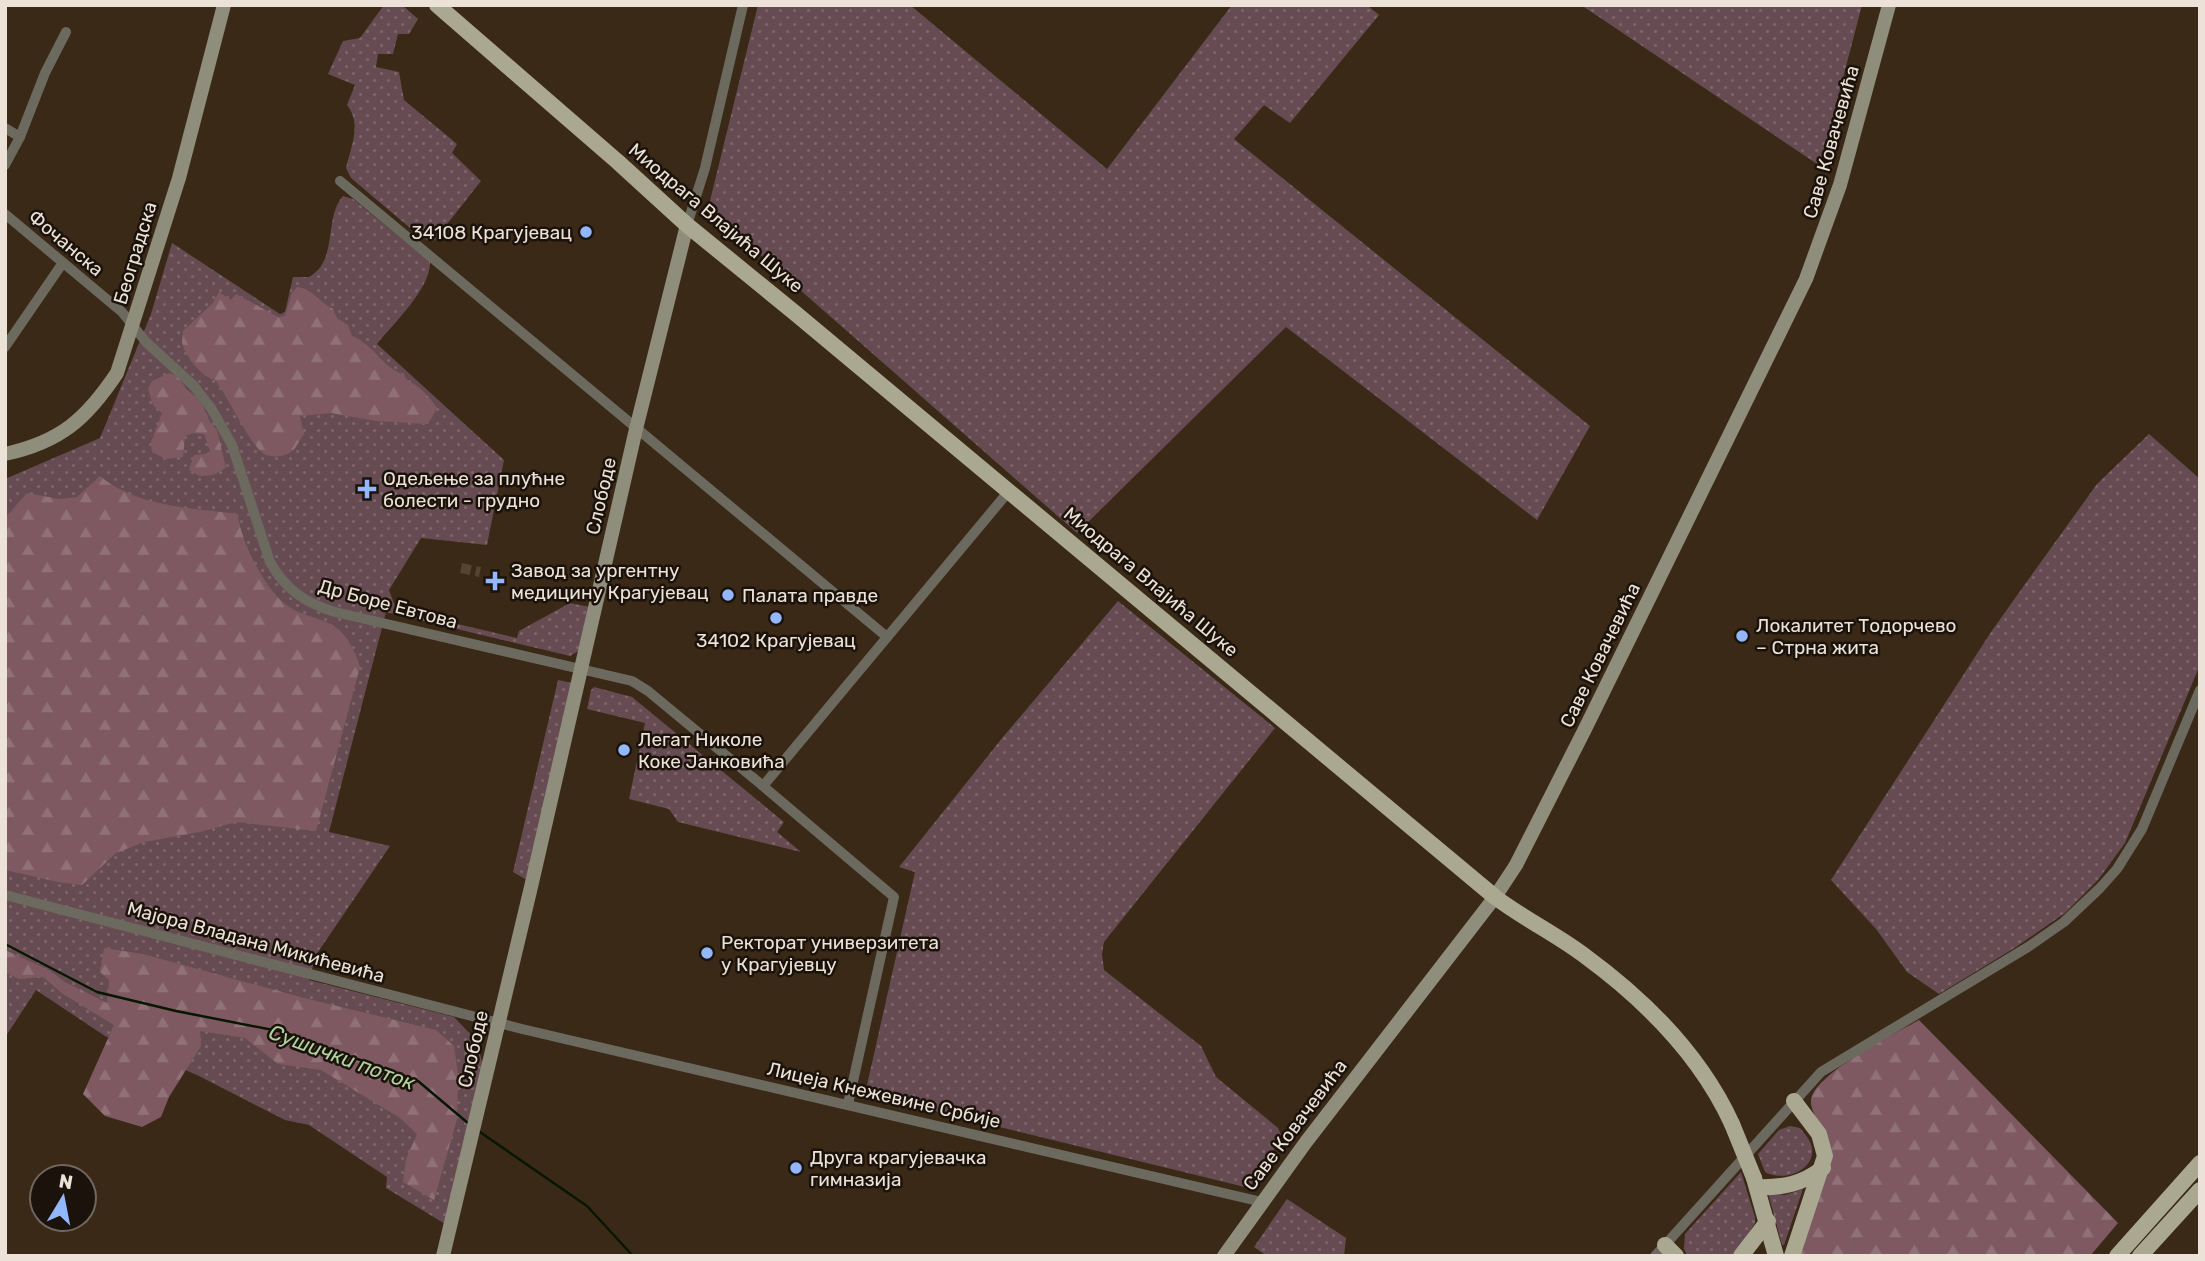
<svg xmlns="http://www.w3.org/2000/svg" width="2205" height="1261" font-family="Rubik,sans-serif">
  <style>
    .grass { fill: url(#grass-dots) }
    .forest { fill: url(#forest-firs) }
    .lines { fill: none; stroke-linecap: round; stroke-linejoin: round }
    .stream { stroke: #071701; stroke-width: 2.5 }
    .street-tunnel { stroke: #544533; stroke-width: 10; stroke-dasharray: 10 5; stroke-linecap: butt }
    .street { stroke: #6c6a5f; stroke-width: 10 }
    .secondary { stroke: #8f8d7b; stroke-width: 14 }
    .primary { stroke: #aaa890; stroke-width: 16 }
    .primary-bridge { stroke: #aaa890; stroke-width: 16 }
    .poi-dot { fill: #93b7fd; stroke: #1b130b; stroke-width: 2.5 }
    .labels { text-anchor: middle; dominant-baseline: central; stroke-width: 5; stroke-linejoin: round; paint-order: stroke }
    .street-label { font-size: 19px; fill: #ede2d7; stroke: #1b130b }
    .poi-label { font-size: 19px; fill: #ede2d7; stroke: #1b130b; text-anchor: start }
    .water-label { font-size: 21px; font-style: italic; fill: #b0d39e; stroke: #1b130b }
  </style>
  <defs>
    <pattern id="grass-dots" width="8" height="8" patternUnits="userSpaceOnUse" patternTransform="scale(1.75)"><rect width="8" height="8" fill="#664c52"/><path d="M2 2h.1M6 6h.1" fill="none" stroke="#7c666a" stroke-width="1.8" stroke-linecap="round"/></pattern>
    <pattern id="forest-firs" width="22" height="20" patternUnits="userSpaceOnUse" patternTransform="scale(1.75)"><rect width="22" height="20" fill="#7e5962"/><path d="M5 1l3.5 6h-7zM16 11l3.5 6h-7z" fill="#917178"/></pattern>
  </defs>
  <rect width="100%" height="100%" fill="#392916"/>
  <g class="grass">
    <path d="M384,5H402L418,19L409,34H398L393,54H378L376,67L399,72L404,100L457,144L452,153L481,181L433,242L422,238L351,178L346,168C351,146 362,124 347,105L355,85L328,74L343,41L360,38Z"/>
    <path d="M758,5H910L1107,169L1232,5H1367L1379,15L1290,123L1264,105L1234,139L1590,426L1537,520L1286,327L1077,533L708,209Z"/>
    <path d="M1581,5H1862L1820,166L1599,17Z"/>
    <path d="M343,196L353,199L430,262C431,288 394,323 377,344L504,460L487,545L421,538L389,590L395,606L423,616L517,638L519,631L570,603L590,607L580,650L570,656L386,612L329,832L390,846L316,955L309,980L454,1017L476,1040L483,1065L450,1227L386,1188L387,1177L309,1125L285,1120L197,1075L105,1036L36,990L6,1036L5,1034V479L100,438L151,314L172,243L280,314L285,312L293,277H309C339,260 323,219 343,196Z"/>
    <path d="M2149,434L2200,479V665L2125,843L2098,880L2065,913L2016,947L1939,994L1907,972L1876,929L1831,880L1991,632L2033,573L2097,484Z"/>
    <path d="M1118,601L1275,728L1104,942L1102,954L1104,970L1201,1046L1216,1077L1278,1128L1282,1137L1249,1188L865,1094L915,872L899,867L1003,737Z"/>
    <path d="M558,680L577,684L532,883L513,872Z"/>
    <path d="M594,687L632,697L784,822L777,832L801,852L678,822L669,809L629,799L645,723L587,709L591,690Z"/>
    <path d="M1790,1126L1800,1128C1805,1134 1811,1141 1812,1148C1815,1172 1782,1182 1765,1172L1758,1154L1779,1130Z"/>
    <path d="M1741,1172L1755,1217V1223L1734,1256H1687L1684,1248L1685,1234Z"/>
    <path d="M1803,1189L1784,1245H1782L1768,1193L1785,1195Z"/>
    <path d="M1287,1199L1346,1238L1344,1256H1267L1254,1247Z"/>
  </g>
  <g class="forest">
    <path d="M297,287C313,289 319,302 333,309L337,318L348,325L352,336C375,345 380,366 404,375C407,382 410,381 417,386C425,392 431,400 437,408L428,424L376,421L331,413L300,416L304,434C300,439 296,449 291,452C284,457 271,458 264,454C250,445 228,396 215,380C203,378 184,355 182,342C182,339 183,335 183,331L212,304L219,292L231,300L236,294L278,317L285,316L292,293Z"/>
    <path d="M170,373L179,378L186,389L201,401L210,422L217,430L226,468L213,475L200,476L189,470L194,455L205,454L210,451L204,434L193,433L185,436L183,457L166,459L152,452L151,442L162,413L153,405L148,389L152,381Z"/>
    <path d="M100,476C137,507 192,508 238,514C240,540 264,587 285,604C300,616 319,617 334,626C346,633 357,654 360,667L316,831L236,822L200,832L144,842L116,853L82,885L58,882L5,870V518L27,493L59,499L77,497Z"/>
    <path d="M104,948L143,954L304,998L436,1030L454,1046L458,1074L457,1119L434,1200L403,1182L406,1159L417,1134L400,1118L321,1070L278,1064L245,1038L200,1031L201,1046L169,1097L161,1117L142,1127L105,1116L83,1094L114,1025L63,994L43,977L19,979L5,972V950L49,970L65,982L107,1003L109,980L100,972Z"/>
    <path d="M1919,1020L2118,1223L2090,1256H1799L1833,1157C1830,1140 1810,1114 1811,1101C1812,1075 1896,1033 1919,1020Z"/>
  </g>
  <g class="lines">
    <g class="stream">
      <path d="M5,944L97,992L176,1011L283,1032L418,1081L469,1124"/>
      <path d="M477,1130L587,1206L633,1256"/>
    </g>
    <path class="street-tunnel" d="M461,568L480,572"/>
    <g class="street">
      <path d="M5,128L20,137"/>
      <path d="M5,165L20,137L45,73L66,32"/>
      <path d="M340,181L887,637"/>
      <path d="M5,214L122,312L146,342L193,385L211,408L232,445L270,562C285,589 305,603 335,612L632,681L648,691L763,786L1009,491"/>
      <path d="M687,225L705,168L743,5"/>
      <path d="M5,347L62,264"/>
      <path d="M763,786L894,897L848,1104"/>
      <path d="M5,895L522,1029L1262,1202"/>
      <path d="M1655,1256L1821,1072L2028,947L2064,922L2100,888L2117,869L2142,829L2200,690"/>
    </g>
    <g class="secondary">
      <path d="M5,454C61,442 87,418 117,373L179,178L224,5"/>
      <path d="M443,1256L531,887L636,429L687,225"/>
      <path d="M1224,1256L1306,1142L1495,897L1516,865L1585,729L1806,279L1840,185L1889,5"/>
    </g>
    <g class="primary">
      <path d="M437,5L618,162L687,225L795,313L1495,897C1524,919 1556,934 1585,956C1645,1000 1701,1056 1732,1124"/>
      <path d="M1754,1178L1776,1256"/>
      <path d="M1757,1187C1783,1188 1802,1184 1823,1168"/>
      <path d="M1665,1245L1676,1256"/>
      <path d="M1741,1256L1768,1221"/>
      <path d="M1792,1256L1825,1156L1819,1134L1794,1101"/>
      <path d="M2117,1256L2200,1163"/>
      <path d="M2140,1256L2200,1190"/>
    </g>
    <path class="primary-bridge" d="M1732,1124L1754,1178"/>
  </g>
  <g class="poi-dot">
    <circle cx="586" cy="232" r="7"/>
    <path d="M363.5 478.5h7v7h7v7h-7v7h-7v-7h-7v-7h7z"/>
    <path d="M491.5 570.5h7v7h7v7h-7v7h-7v-7h-7v-7h7z"/>
    <circle cx="728" cy="595" r="7"/>
    <circle cx="776" cy="618" r="7"/>
    <circle cx="1742" cy="636" r="7"/>
    <circle cx="624" cy="750" r="7"/>
    <circle cx="707" cy="953" r="7"/>
    <circle cx="796" cy="1168" r="7"/>
  </g>
  <g class="labels">
    <g class="street-label">
      <text transform="translate(1831 142) rotate(-74)">Саве Ковачевића</text>
      <text transform="translate(716 218) rotate(40)">Миодрага Влајића Шуке</text>
      <text transform="translate(66 243) rotate(40)">Фочанска</text>
      <text transform="translate(135 253) rotate(-73)">Београдска</text>
      <text transform="translate(601 496) rotate(-77)">Слободе</text>
      <text transform="translate(1151 582) rotate(40)">Миодрага Влајића Шуке</text>
      <text transform="translate(388 604) rotate(15)">Др Боре Евтова</text>
      <text transform="translate(1600 655) rotate(-64)">Саве Ковачевића</text>
      <text transform="translate(256 942) rotate(15)">Мајора Владана Микићевића</text>
      <text transform="translate(473 1049) rotate(-77)">Слободе</text>
      <text transform="translate(884 1095) rotate(13)">Лицеја Кнежевине Србије</text>
      <text transform="translate(1295 1125) rotate(-53)">Саве Ковачевића</text>
    </g>
    <g class="poi-label">
      <text x="572" y="232" text-anchor="end">34108 Крагујевац</text>
      <text x="383" y="478">Одељење за плућне<tspan x="383" dy="22">болести - грудно</tspan></text>
      <text x="511" y="570">Завод за ургентну<tspan x="511" dy="22">медицину Крагујевац</tspan></text>
      <text x="742" y="595">Палата правде</text>
      <text x="1756" y="625">Локалитет Тодорчево<tspan x="1756" dy="22">– Стрна жита</tspan></text>
      <text x="776" y="640" text-anchor="middle">34102 Крагујевац</text>
      <text x="638" y="739">Легат Николе<tspan x="638" dy="22">Коке Јанковића</tspan></text>
      <text x="721" y="942">Ректорат универзитета<tspan x="721" dy="22">у Крагујевцу</tspan></text>
      <text x="810" y="1157">Друга крагујевачка<tspan x="810" dy="22">гимназија</tspan></text>
    </g>
    <g class="water-label">
      <text transform="translate(342 1057) rotate(20)">Сушички поток</text>
    </g>
  </g>
  <rect width="2205" height="1261" fill="none" stroke="#ede2d7" stroke-width="14"/>
  <g transform="translate(63 1198) rotate(10)"><circle r="33" fill="#1b130b" stroke="#6f665d" stroke-width="2"/>
  <path d="M0-5L12 26L0 18L-12 26Z" fill="#93b7fd"/>
  <text y="-10" font-size="19" font-weight="bold" text-anchor="middle" fill="#ede2d7">N</text>
  </g>
</svg>
